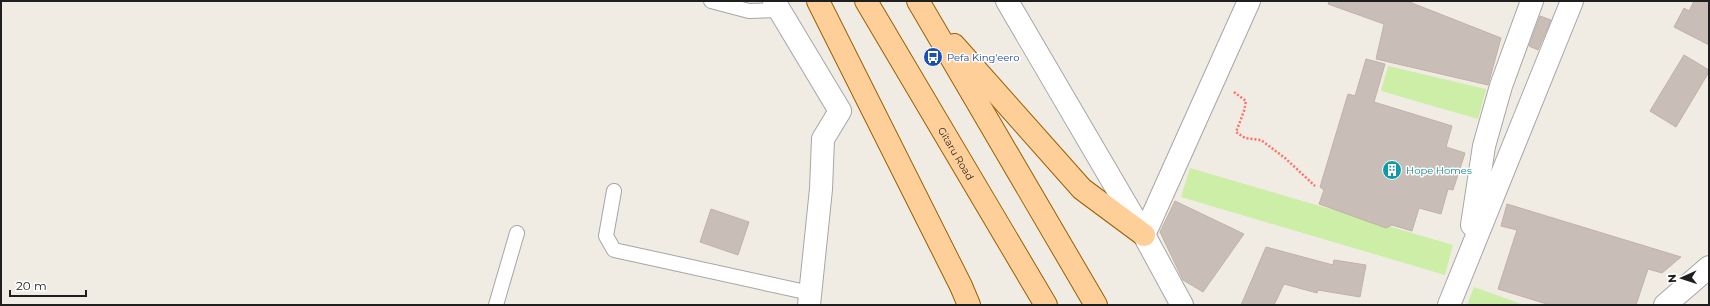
<svg xmlns="http://www.w3.org/2000/svg" width="1710" height="306" font-family="Montserrat,sans-serif">
  <style>
    .grass { fill: #cdeea6 }
    .building { fill: #c8beb7; stroke: #c3b1a5 }
    .lines { fill: none; stroke-linecap: round; stroke-linejoin: round }
    .lane-casing { stroke: #a6a6a6; stroke-width: 16 }
    .street-casing { stroke: #a6a6a6; stroke-width: 24 }
    .primary-casing { stroke: #996000; stroke-width: 24 }
    .path { stroke: #ff7066; stroke-width: 2.5; stroke-dasharray: 2 2; stroke-linecap: butt }
    .lane { stroke: #fff; stroke-width: 14 }
    .street { stroke: #fff; stroke-width: 22 }
    .primary { stroke: #ffcf9a; stroke-width: 22 }
    .labels { text-anchor: middle; dominant-baseline: central; stroke-width: 3; stroke-linejoin: round; paint-order: stroke }
    .transit-label { font-size: 10px; fill: #164399; stroke: #fff; text-anchor: start }
    .street-label { font-size: 10px; fill: #1f1f1f; stroke: #fff }
    .culture-label { font-size: 10px; fill: #0d838f; stroke: #fff; text-anchor: start }
  </style>
  <rect width="100%" height="100%" fill="#f0ece4"/>
  <g class="grass">
    <path d="M1388,66L1486,89L1478,119L1381,91Z"/>
    <path d="M1190,168L1453,245L1445,275L1181,197Z"/>
    <path d="M1474,287L1524,305H1467Z"/>
  </g>
  <g class="building">
    <path d="M1329,1H1407L1501,38L1488,85L1376,59L1384,24L1328,4Z"/>
    <path d="M1694,1H1709V45L1674,27L1684,8L1689,11Z"/>
    <path d="M1540,16L1551,20L1538,50L1529,46Z"/>
    <path d="M1684,55L1709,70V72L1676,127L1650,111Z"/>
    <path d="M1366,59L1385,64L1374,102L1452,126L1446,147L1465,153L1453,190L1448,189L1441,214L1419,208L1412,231L1392,225L1386,228L1319,204L1324,190L1320,187L1348,94L1355,96Z"/>
    <path d="M1175,201L1244,234L1203,292L1183,280L1160,232Z"/>
    <path d="M1507,204L1681,257L1662,273L1648,269L1636,305H1550L1498,289L1517,230L1501,226Z"/>
    <path d="M711,209L749,222L738,255L700,242Z"/>
    <path d="M1266,247L1333,265L1334,260L1366,265L1360,297L1318,290L1317,293L1284,284L1274,305H1241Z"/>
  </g>
  <g class="lines">
    <defs>
      <g id="lane">
        <path d="M711,1L749,11L779,10"/>
        <path d="M614,191L606,236L614,250L810,293"/>
        <path d="M496,305L517,233"/>
      </g>
      <g id="street">
        <path d="M774,1L840,111L823,139L821,189L809,305"/>
        <path d="M1007,1L1144,235L1182,305"/>
        <path d="M1472,225L1484,146L1501,86L1532,1"/>
        <path d="M1144,235L1249,1"/>
        <path d="M1449,305L1572,1"/>
        <path d="M1665,305L1709,267"/>
      </g>
      <g id="primary">
        <path d="M818,1L961,286L969,305"/>
        <path id="s1" d="M866,1L1046,305"/>
        <path d="M918,1L1096,305"/>
        <path d="M954,45L1082,189L1144,235"/>
      </g>
    </defs>
    <use href="#lane" class="lane-casing"/>
    <use href="#street" class="street-casing"/>
    <use href="#primary" class="primary-casing"/>
    <path class="path" d="M1234,92L1246,101L1244,111L1236,132L1245,138L1261,140L1285,158L1315,186"/>
    <use href="#lane" class="lane"/>
    <use href="#street" class="street"/>
    <use href="#primary" class="primary"/>
  </g>
  <defs>
    <symbol id="bus-disc" viewBox="-11 -11 22 22"><circle r="9.5" fill="#1a4fb4" stroke="#fff"/><path d="M-5-6H5V4H4V6H2V4H-2V6H-4V4H-5ZM-3.5-4V0h7V-4ZM-3.5 1.2v1.5H-2V1.2ZM2 1.2v1.5H3.5V1.2Z" fill="#fff"/></symbol>
    <symbol id="building-disc" viewBox="-11 -11 22 22"><circle r="9.5" fill="#0f9aa8" stroke="#fff"/><path d="M-4-6H4V6H1V3H-1V6H-4ZM-2.5-4.3h1.7v1.8h-1.7ZM.8-4.3h1.7v1.8H.8ZM-2.5-1h1.7V.8h-1.7ZM.8-1h1.7V.8H.8Z" fill="#fff"/></symbol>
  </defs>
  <g fill-rule="evenodd">
    <use href="#bus-disc" x="922" y="46" width="22" height="22"/>
    <use href="#building-disc" x="1381" y="159" width="22" height="22"/>
  </g>
  <g class="labels">
    <g class="transit-label">
      <text x="947" y="57">Pefa King'eero</text>
    </g>
    <g class="street-label">
      <text stroke="none"><textPath href="#s1" startOffset="177">Gitaru Road</textPath></text>
    </g>
    <g class="culture-label">
      <text x="1406" y="170">Hope Homes</text>
    </g>
  </g>
  <rect width="1710" height="306" fill="none" stroke="#1f1f1f" stroke-width="4"/>
  <g transform="translate(1682 278) rotate(267)" stroke="#ffffff" stroke-width="3" paint-order="stroke">
  <path d="M0-3L7 15L0 10L-7 15Z" fill="#1f1f1f"/>
  <text y="-6" font-size="11" font-weight="bold" text-anchor="middle" fill="#1f1f1f">N</text>
  </g>
  <path d="M10 290v6h76v-6" fill="none" stroke="#1f1f1f" stroke-width="2"/>
  <text x="16" y="290" font-size="12" fill="#1f1f1f" stroke="#ffffff" stroke-width="3" paint-order="stroke">20 m</text>
</svg>
